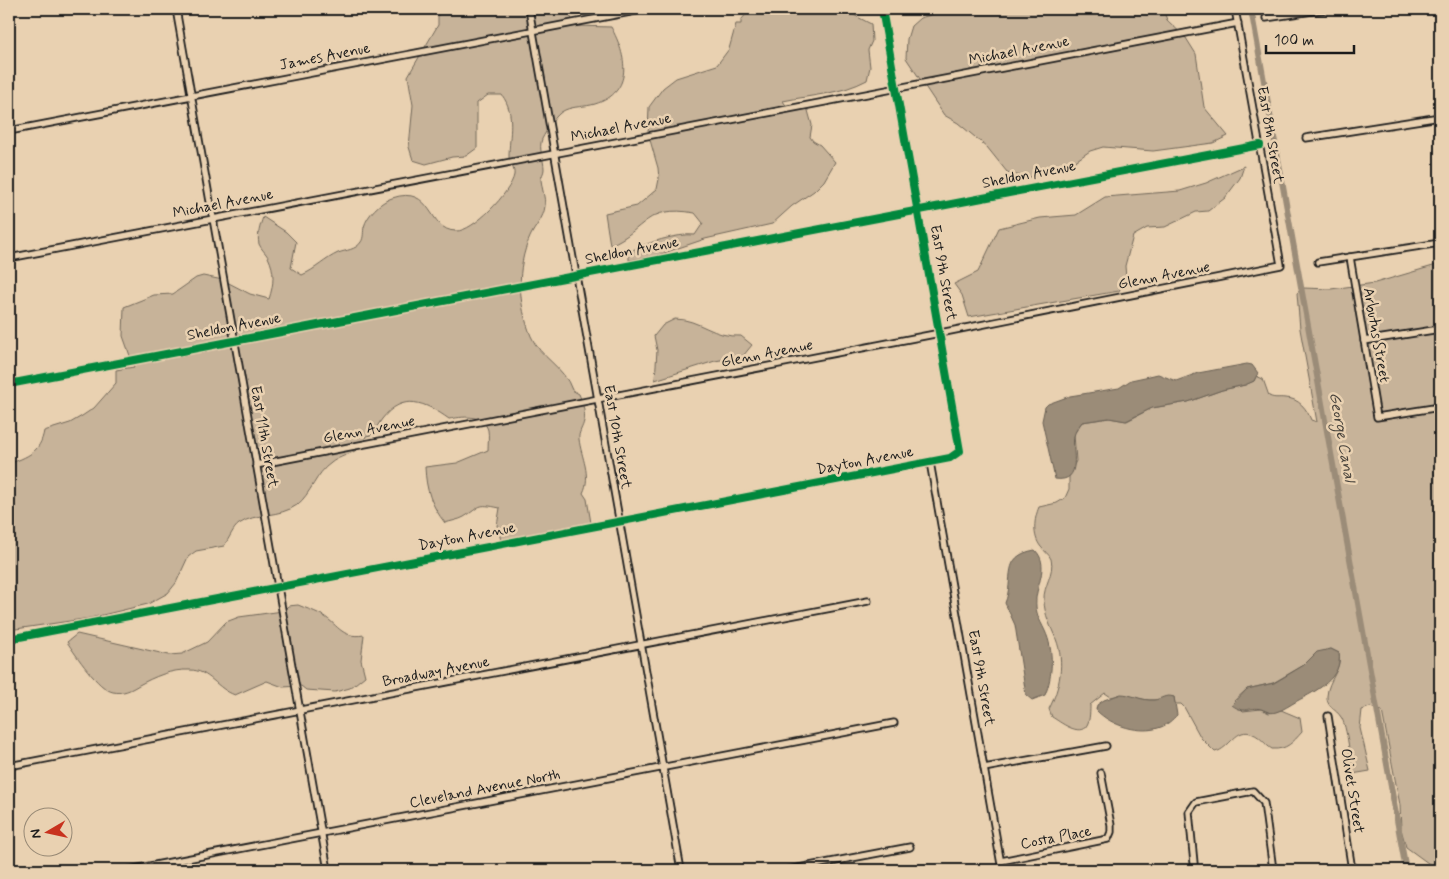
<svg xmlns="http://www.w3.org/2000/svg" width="1449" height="879" font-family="Mynerve,sans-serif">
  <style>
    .green { fill: #c7b399; stroke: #72685a }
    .water { fill: #9b8c78; stroke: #685f53 }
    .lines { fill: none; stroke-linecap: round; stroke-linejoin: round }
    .canal { stroke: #9b8c78; stroke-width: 6 }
    .minor-casing { stroke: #1c1c1c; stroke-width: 9 }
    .minor { stroke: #e9d1b1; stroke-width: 5.5 }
    .cycleway-casing { stroke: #e9d1b1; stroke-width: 11 }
    .cycleway { stroke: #00873e; stroke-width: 8 }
    .labels { text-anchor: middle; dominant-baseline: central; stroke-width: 5; stroke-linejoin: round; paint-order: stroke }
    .street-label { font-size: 15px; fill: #1c1c1c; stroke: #e9d1b1 }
    .water-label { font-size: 16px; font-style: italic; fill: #48433c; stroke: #e9d1b1 }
  </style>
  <rect width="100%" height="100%" fill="#e9d1b1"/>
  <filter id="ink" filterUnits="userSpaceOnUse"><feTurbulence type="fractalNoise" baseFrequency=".02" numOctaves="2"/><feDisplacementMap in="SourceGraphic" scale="10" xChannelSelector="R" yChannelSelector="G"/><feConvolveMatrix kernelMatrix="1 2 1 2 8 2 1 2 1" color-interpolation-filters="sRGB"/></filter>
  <g filter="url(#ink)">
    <g class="green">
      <path d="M438,9H566L576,26L611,27C627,56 634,92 595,104C585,107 574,106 565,110C555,114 547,130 542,139C538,149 544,159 544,169C544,173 541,176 541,180C542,189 545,197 545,206C544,218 535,226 530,237C516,268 518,304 531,336C540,358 564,366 572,390L579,394C582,401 586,413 584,421C583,427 578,433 579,439C581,457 592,475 583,493L587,499L591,523L501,540L497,526L500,508C476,503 482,506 464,517C459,520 451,521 445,523C431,505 426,490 425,467L457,463L488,450C488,444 489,435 488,430C483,413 461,417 449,419C425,402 403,392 382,419C378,424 376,430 371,435L366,436C363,454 343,453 331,463C316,473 311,494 297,505C279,518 256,512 239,524C233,528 229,539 224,546L196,551L188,557L176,583L168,593L148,604L90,618L9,630V464C28,456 40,453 44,431L70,423L82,416L94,408L116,383V370L134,367L123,336L124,307L154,295L173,294L196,278L203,276L223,280L250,294L269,299C274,284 275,271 268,257C266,253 261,249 259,244C257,235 260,226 263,217L286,232L296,242L291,268L302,275C316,269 325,259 338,253C346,250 356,250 361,242C364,238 363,231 364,227C367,215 380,202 392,198C434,184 427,231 456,231C473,232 511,192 514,175C515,169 510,163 509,157C509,135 516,114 502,95H488L477,103V148L466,156L452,157L426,164L413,160L409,147L413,105L408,76L438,25Z"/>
      <path d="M781,9H842L871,24L872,41L868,50L870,67L867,80C841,94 812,95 783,101L789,110L807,107L812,125L810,137L813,141L820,145L835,162L824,181L814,191L792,206L772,224L705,239L655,256L629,260V252C645,243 678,233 695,235L703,223L695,213C645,204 646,230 610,245L605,213L637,206L657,189L659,179L658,168L648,133L649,107L663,88L676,78L717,65L729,49L736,24H741V20L750,10Z"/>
      <path d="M951,9H1163L1167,20L1186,38L1196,54L1204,107L1228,136L1213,143L1153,151L1103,147L1090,151L1071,164L1047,173L1026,178L1007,172L987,147L958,123L944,115L906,58L907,39L911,26L920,18Z"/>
      <path d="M1244,166L1240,178L1225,198L1208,211L1196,212L1165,227L1147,228L1133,236L1125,266L1126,278L1119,291L969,317L962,295L954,284L978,272L999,228L1040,218L1076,215L1105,197L1180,191L1206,183Z"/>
      <path d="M1440,264V865L1432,866L1406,847L1401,829L1400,805L1382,711L1370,707L1362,710L1360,728L1370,771L1352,774C1351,762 1347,725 1341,717C1336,709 1326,707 1327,696C1328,679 1342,671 1339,653L1331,649L1314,655L1304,665L1273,683L1247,689L1234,701L1243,711L1261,709L1269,713L1281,710L1300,718L1302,732C1293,742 1287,750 1272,749C1265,745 1261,737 1253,734C1236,726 1230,749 1215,752L1201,738L1184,707L1181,704H1175L1174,697C1168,698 1161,700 1154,700C1139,701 1126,692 1111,697L1105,693L1090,705C1090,710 1090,720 1087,725C1080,738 1059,721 1052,717L1049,709C1060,688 1065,662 1056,639C1051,627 1044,614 1044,600C1043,586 1055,573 1051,559C1049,554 1044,551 1041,547C1032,536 1034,519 1039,507L1057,503L1065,498L1069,489V475L1076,461L1074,434L1082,422L1109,418L1127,421L1152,408L1188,402L1222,390L1245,385L1254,381L1256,376L1263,379L1269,396C1275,399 1279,397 1285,398C1299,398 1307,409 1311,420L1317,422L1300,329L1297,293L1303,288L1331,289L1375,283Z"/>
      <path d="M675,319C700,319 713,338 741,336L752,345L743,356L715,361L655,380L657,350L654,336L663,325Z"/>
      <path d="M298,605C305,608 312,610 320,614C338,623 340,639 364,635L361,660L365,676L350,688L335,692L306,690L301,686L283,687L267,681L235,695C217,689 209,670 190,670C171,669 154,677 139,685C131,690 123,694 113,692C98,689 76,655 67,642L77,634L169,655L182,654L207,642L226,622L239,617L283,611L288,606Z"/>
    </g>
    <g class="water">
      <path d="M1247,364L1252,365L1258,373L1254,381L1245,385L1222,390L1188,402L1152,408L1126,421L1109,418L1082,422C1079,426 1075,431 1074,436C1071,450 1084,483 1055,479L1042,421L1045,407L1048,404L1070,396L1119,388L1131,380L1145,377L1158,374L1176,381L1198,373Z"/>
      <path d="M1035,550C1049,564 1038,582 1036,598C1035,614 1039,618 1045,631C1054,650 1053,676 1045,695L1032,700L1026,695L1015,625L1005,603C1015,579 1000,556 1035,550Z"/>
      <path d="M1331,649L1339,653C1343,678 1316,691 1297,701C1290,705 1283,710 1276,712C1269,714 1268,711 1261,709C1250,706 1245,715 1232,705L1247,689L1274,683L1304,665L1317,652Z"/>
      <path d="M1121,694C1131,694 1142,701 1154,700C1162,699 1165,694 1174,697L1177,715C1173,719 1167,725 1161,727C1141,735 1111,726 1096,710L1097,705L1104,700Z"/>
    </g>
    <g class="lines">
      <path class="canal" d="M1251,9L1406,870"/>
      <defs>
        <g id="minor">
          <path d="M176,9L328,870"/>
          <path d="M529,9L681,870"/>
          <path d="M1266,18L1326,9"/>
          <path d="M9,131L646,9"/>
          <path d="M1306,138L1440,117"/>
          <path d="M1350,257L1377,417L1440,407"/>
          <path d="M9,258L1238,23"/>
          <path d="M1318,262L1440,243"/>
          <path d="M1364,341L1440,329"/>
          <path d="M9,384L1260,145"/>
          <path d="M930,462L1002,870"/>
          <path d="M256,465L940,333L1281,265L1235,9"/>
          <path d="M9,639L950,458L960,451L882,9"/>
          <path d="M1328,716L1352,870"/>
          <path d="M9,766L868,601"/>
          <path d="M984,768L1106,746"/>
          <path d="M1001,861L1108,839L1111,832V825L1101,773"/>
          <path d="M1194,863L1189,812L1196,802L1253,791L1264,803L1273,870"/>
          <path d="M129,870L894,723"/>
          <path d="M788,870L910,847"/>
        </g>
      </defs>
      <use href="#minor" class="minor-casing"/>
      <use href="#minor" class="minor"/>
      <defs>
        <g id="cycleway">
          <path d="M9,384L1260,145"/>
          <path d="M9,639L950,458L960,451L882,9"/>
        </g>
      </defs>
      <use href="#cycleway" class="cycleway-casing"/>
      <use href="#cycleway" class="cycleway"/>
    </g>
  </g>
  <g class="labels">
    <g class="street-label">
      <text transform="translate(1019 51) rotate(-11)">Michael Avenue</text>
      <text transform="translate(325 57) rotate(-11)">James Avenue</text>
      <text transform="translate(621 128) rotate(-11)">Michael Avenue</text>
      <text transform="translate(1270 135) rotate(80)">East 8th Street</text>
      <text transform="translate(1029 175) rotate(-11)">Sheldon Avenue</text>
      <text transform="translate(223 204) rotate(-11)">Michael Avenue</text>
      <text transform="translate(632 251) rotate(-11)">Sheldon Avenue</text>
      <text transform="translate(943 273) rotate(80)">East 9th Street</text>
      <text transform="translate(1164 276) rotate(-11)">Glenn Avenue</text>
      <text transform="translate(234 327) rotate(-11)">Sheldon Avenue</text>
      <text transform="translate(1376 335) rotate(80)">Arbutus Street</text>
      <text transform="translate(767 354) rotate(-11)">Glenn Avenue</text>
      <text transform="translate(369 430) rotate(-11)">Glenn Avenue</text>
      <text transform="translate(264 437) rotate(80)">East 11th Street</text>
      <text transform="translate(617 437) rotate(80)">East 10th Street</text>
      <text transform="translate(865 461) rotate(-11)">Dayton Avenue</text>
      <text transform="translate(467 537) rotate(-11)">Dayton Avenue</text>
      <text transform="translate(436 672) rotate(-11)">Broadway Avenue</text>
      <text transform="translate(981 678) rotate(80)">East 9th Street</text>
      <text transform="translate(485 789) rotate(-11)">Cleveland Avenue North</text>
      <text transform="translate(1352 791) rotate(81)">Olivet Street</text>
      <text transform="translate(1056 838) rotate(-11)">Costa Place</text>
    </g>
    <g class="water-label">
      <text transform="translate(1342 437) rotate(80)">George Canal</text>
    </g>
  </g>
  <rect width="1449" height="879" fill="none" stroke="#e9d1b1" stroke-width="30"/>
  <rect x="15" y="15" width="1419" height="849" fill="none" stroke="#1c1c1c" stroke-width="2" filter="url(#ink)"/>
  <g transform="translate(48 832) rotate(261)"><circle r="24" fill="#e9d1b1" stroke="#978975"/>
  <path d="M0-4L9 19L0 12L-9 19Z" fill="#c8321e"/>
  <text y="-8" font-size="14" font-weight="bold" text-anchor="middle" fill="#1c1c1c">N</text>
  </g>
  <path d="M1266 45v8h88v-8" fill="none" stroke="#1c1c1c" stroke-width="2.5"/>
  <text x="1274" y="45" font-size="15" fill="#1c1c1c" stroke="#e9d1b1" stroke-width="4" paint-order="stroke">100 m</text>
</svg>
